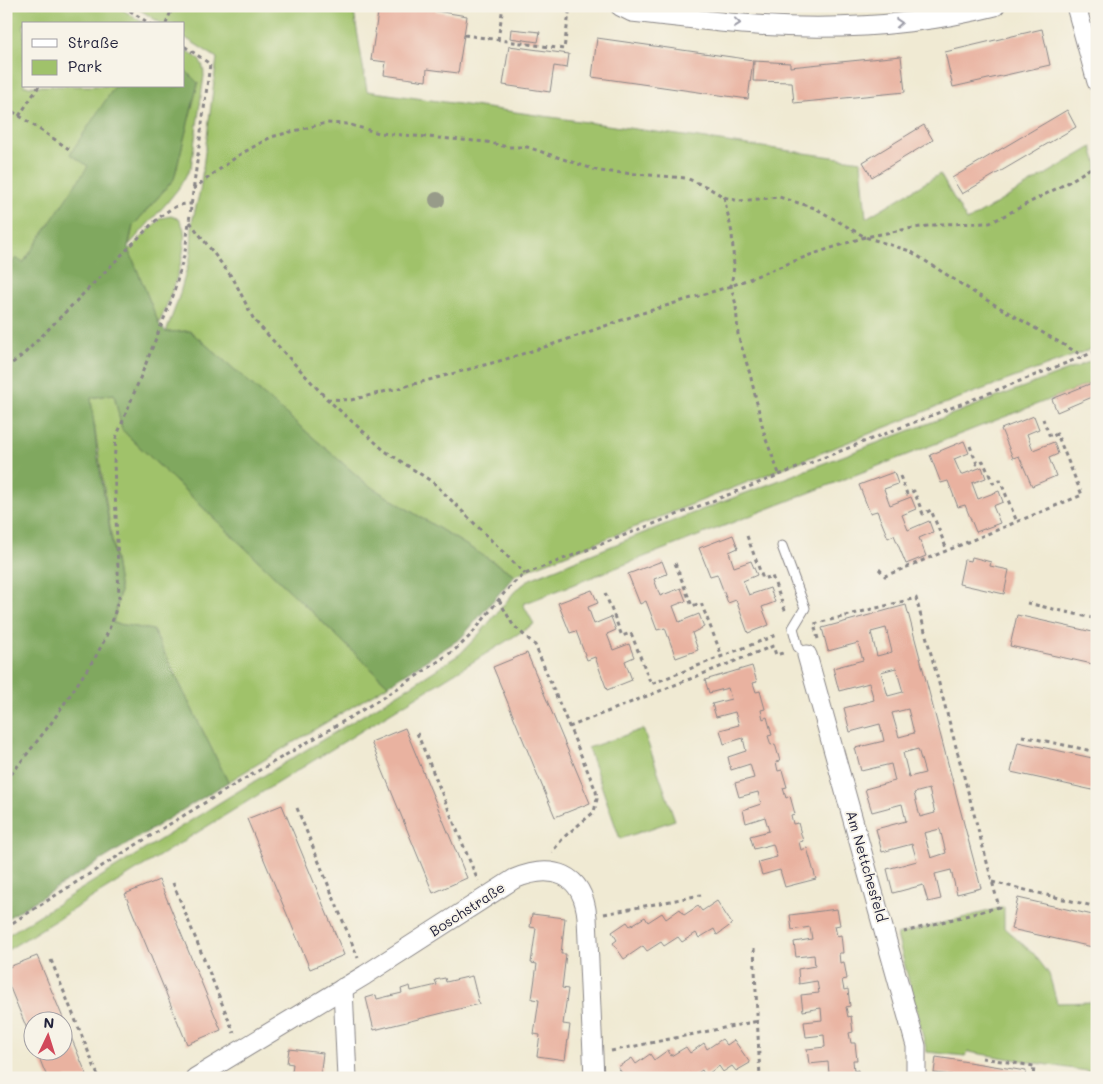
<svg xmlns="http://www.w3.org/2000/svg" width="1103" height="1084" font-family="Mali,sans-serif">
  <style>
    .green { fill: #a0c26b; stroke: #617253 }
    .forest { fill: #80a85f; stroke: #51654d }
    .building { fill: #e9b2a0; fill-rule: evenodd }
    .lines { fill: none; stroke-linecap: round; stroke-linejoin: round }
    .service-casing { stroke: #898687; stroke-width: 11 }
    .minor-casing { stroke: #898687; stroke-width: 21 }
    .path { stroke: #898687; stroke-width: 3; stroke-dasharray: 4 4; stroke-linecap: butt }
    .service { stroke: #fff; stroke-width: 9 }
    .minor { stroke: #fff; stroke-width: 19 }
    .tree { fill: #979b89 }
    .oneway { stroke: #9c9ca7 }
    .labels { text-anchor: middle; dominant-baseline: central; stroke-width: 4; stroke-linejoin: round; paint-order: stroke }
    .street-label { font-size: 14px; fill: #22223b; stroke: #f7f3e8 }
  </style>
  <rect width="100%" height="100%" fill="#f7f3e8"/>
  <filter id="ink" filterUnits="userSpaceOnUse"><feTurbulence type="fractalNoise" baseFrequency=".02" numOctaves="2"/><feDisplacementMap in="SourceGraphic" scale="10" xChannelSelector="R" yChannelSelector="G"/><feConvolveMatrix kernelMatrix="1 2 1 2 8 2 1 2 1" color-interpolation-filters="sRGB"/></filter>
  <filter id="wash" filterUnits="userSpaceOnUse"><feTurbulence type="fractalNoise" baseFrequency=".0096" numOctaves="4" result="noise"/><feDisplacementMap in="SourceGraphic" scale="20" xChannelSelector="R" yChannelSelector="G"/><feGaussianBlur stdDeviation="1.12" result="paint"/><feColorMatrix in="noise" values="0 0 0 0 0 0 0 0 0 0 0 0 0 0 0 0 0 1.4 0 .05"/><feComposite in="paint" operator="in"/></filter>
  <g filter="url(#wash)">
    <rect width="100%" height="100%" fill="#f0ead3"/>
    <g class="green">
      <path d="M6,6H117L145,24H24V86H131L94,169L6,286Z"/>
      <path d="M134,6H353L367,91L861,161L866,218L940,174L967,221L1092,147L1097,164V347L954,400L515,575L368,485L190,331L166,332L178,300L191,254L192,222L200,191L217,58L184,37V24H162Z"/>
      <path d="M184,49C197,57 204,60 204,76L191,167L178,189L165,205L129,245L133,226L174,179L198,83L184,69Z"/>
      <path d="M171,216L179,219C181,222 183,226 184,230C188,255 169,300 159,324L129,250L161,218Z"/>
      <path d="M1097,359V381L523,604L534,624L6,951V936L227,798L406,689L460,654L482,631L515,591L530,579L683,517Z"/>
      <path d="M114,394L122,430L388,685L228,782L153,630L113,623L120,591L90,398Z"/>
      <path d="M643,729L675,820L620,839L588,748Z"/>
      <path d="M1004,907V928L1034,954L1049,974L1057,1003L1093,1002V1072L968,1052L965,1056L927,1052L897,935Z"/>
    </g>
    <path class="forest" d="M184,69L198,83L174,179L133,226L128,247L159,324L166,332L190,331L368,485L515,575L461,638L388,685L122,430L114,394L91,398L97,452L120,591L113,623L153,630L228,782L6,919V271L16,258L23,263L88,166L70,154L115,86H184Z"/>
    <g id="blocks">
      <g class="building">
        <path d="M379,6H436V11L467,16L458,73L427,69L426,81L384,75L386,62L371,60Z"/>
        <path d="M511,29L540,32L538,42L510,38Z"/>
        <path d="M1042,29L1050,65L953,87L945,52Z"/>
        <path d="M597,38L753,60L748,99L592,77Z"/>
        <path d="M509,46L569,54L567,68L554,66L550,92L503,85Z"/>
        <path d="M901,56L905,92L794,103L792,82L753,81L754,61L790,63V67Z"/>
        <path d="M1067,110L1076,127L962,194L952,178Z"/>
        <path d="M924,125L933,140L872,177L863,162Z"/>
        <path d="M1097,381V395L1057,412L1052,399Z"/>
        <path d="M1034,416L1039,429L1027,434L1033,450L1054,442L1058,454L1049,458L1056,476L1032,486L1019,456L1013,458L1001,429Z"/>
        <path d="M964,441L969,453L954,459L961,475L982,467L986,478L972,483L978,499L999,491L1003,502L993,506L1000,523L976,532L965,505L958,507L948,481L941,483L930,455Z"/>
        <path d="M894,472L898,484L884,489L890,505L911,497L916,509L902,515L908,530L929,521L933,532L919,538L926,556L906,564L894,535L888,538L877,511L870,513L859,485Z"/>
        <path d="M733,535L738,548L729,552L734,567L751,561L757,575L743,581L749,595L770,588L775,602L762,607L769,625L748,633L736,600L728,603L717,574L710,576L699,548Z"/>
        <path d="M972,557L991,562L990,566L1009,570L1004,594L959,584L964,560L971,561Z"/>
        <path d="M662,561L667,574L654,579L660,596L681,588L686,601L673,606L679,622L699,614L704,627L692,633L698,650L676,658L665,628L657,630L646,601L640,604L628,574Z"/>
        <path d="M592,590L598,603L588,607L594,624L611,617L616,630L607,634L613,650L629,644L634,657L625,661L632,680L607,690L595,657L587,660L576,631L570,633L558,603Z"/>
        <path d="M906,605L981,888L957,894L951,870L935,874L941,899L928,902L923,885L893,893L887,869L917,861L912,844L882,852L876,829L906,821L902,804L872,812L865,789L895,781L891,764L861,771L855,748L884,741L880,724L850,732L844,708L874,700L869,683L839,691L833,668L863,660L858,643L828,651L822,628ZM886,628L892,652L877,656L871,632ZM896,668L903,692L888,696L881,672ZM908,709L914,733L899,737L892,713ZM918,749L925,773L909,777L903,753ZM929,789L935,813L920,817L914,793ZM940,829L946,853L931,858L924,833Z"/>
        <path d="M1017,615L1097,633V665L1010,646Z"/>
        <path d="M527,653L590,803L555,817L493,667Z"/>
        <path d="M752,666L757,682L753,683L756,692L760,691L765,709L761,710L763,719L767,717L772,735L768,736L771,745L775,744L780,761L776,762L778,771L782,770L787,787L783,788L786,798L790,796L795,814L791,815L793,824L798,823L803,841L799,842L801,850L807,848L816,879L785,887L780,870L762,875L758,862L777,857L773,844L754,849L750,836L769,831L765,817L746,823L743,810L761,804L758,792L739,797L735,783L754,778L750,764L731,770L728,757L746,751L743,738L724,744L720,730L739,725L735,712L716,717L712,704L731,699L728,688L709,693L705,680Z"/>
        <path d="M405,728L467,878L433,893L371,742Z"/>
        <path d="M1018,742L1097,759V791L1011,772Z"/>
        <path d="M282,805L344,955L310,969L247,819Z"/>
        <path d="M159,880L221,1030L187,1044L125,894Z"/>
        <path d="M1018,898L1097,916V948L1011,929Z"/>
        <path d="M717,901L732,924L717,935L714,929L699,938L696,933L682,942L678,937L664,946L661,942L647,951L643,946L624,959L613,943L617,940L612,932L627,922L630,926L645,917L648,922L662,913L666,919L680,909L684,915L698,906L702,911Z"/>
        <path d="M837,909L840,925L835,926L837,936L841,935L843,953H839L840,963L844,962L847,979L842,980L844,990L848,989L850,1006L846,1007L848,1017L851,1016L853,1032L849,1033L851,1043H855L857,1060H853L854,1071L858,1070L859,1078H812L811,1076L829,1074L828,1062L809,1064L807,1049L825,1047L824,1035L806,1037L804,1022L822,1020L821,1008L803,1011L801,995L819,993L817,981L799,984L798,969L815,966L814,955L796,957L794,942L812,939L810,927L792,930L790,915Z"/>
        <path d="M532,914L565,918L561,954H566L562,988L568,989L563,1024L570,1025L565,1060L537,1056L540,1035L534,1034L539,1000L532,999L537,964L531,963L536,928L530,927Z"/>
        <path d="M37,956L58,1006L88,1078H48L44,1070L37,1052H62V1022H32V1041L6,978V968Z"/>
        <path d="M472,976L479,1004L374,1030L366,998L376,995L377,999L402,993L401,989L410,986L411,991L437,985L435,980L445,978L446,982Z"/>
        <path d="M722,1039L727,1045L734,1040L750,1063L736,1071L732,1066L723,1072L719,1066L705,1076L702,1070L691,1078H686L684,1074L679,1078H625L618,1067L632,1058L636,1064L650,1054L654,1060L668,1050L671,1056L686,1047L690,1053L704,1043L707,1049Z"/>
        <path d="M289,1049L323,1053L320,1078H291L293,1064L287,1063Z"/>
        <path d="M936,1057L1026,1071L1025,1078H952V1075L934,1073Z"/>
      </g>
    </g>
  </g>
  <g filter="url(#ink)">
    <use href="#blocks" fill-opacity="0" stroke="#898687" stroke-width="1"/>
    <g class="lines">
      <defs>
        <path id="service" d="M782,546L805,608L793,628L798,647L807,655"/>
        <g id="minor">
          <path d="M620,6L632,12C669,16 705,21 742,24C826,31 913,27 995,6"/>
          <path d="M1076,6L1097,82"/>
          <path d="M807,655L916,1046V1078"/>
          <path d="M343,988L347,1078"/>
          <path d="M195,1078L365,975L514,879C552,863 583,873 587,917L594,1078"/>
        </g>
      </defs>
      <use href="#service" class="service-casing"/>
      <use href="#minor" class="minor-casing"/>
      <g class="path">
        <path d="M123,6L150,24"/>
        <path d="M166,24L173,6"/>
        <path d="M464,35L564,49L570,6"/>
        <path d="M498,40L503,6"/>
        <path d="M6,107L69,149"/>
        <path d="M19,116L39,86"/>
        <path d="M193,189L239,155L271,137L326,123L347,124L379,133L487,142L507,147H527L599,171L686,178L707,187L724,197L739,201L779,197L815,208L865,237L910,251L978,295L1083,356"/>
        <path d="M724,197L732,233L734,267L731,286L736,305L738,335L750,374L765,437L780,476"/>
        <path d="M190,222L234,280L254,320L327,399L385,451L434,483L525,574"/>
        <path d="M6,368L24,354L153,223C166,212 175,203 192,204"/>
        <path d="M327,399L351,400L403,387L503,360L557,343L636,315L731,286L810,255L865,237L907,229L941,224L990,223L1067,183L1097,164"/>
        <path d="M970,446L977,464L983,461L993,483L1000,480L1017,522"/>
        <path d="M900,476L907,494L914,491L923,514L931,510L947,550"/>
        <path d="M747,536L763,579L772,576L786,613"/>
        <path d="M675,563L692,606L701,603L722,656"/>
        <path d="M879,569L885,576L1082,495L1057,434L1050,437L1043,419"/>
        <path d="M605,593L622,636L631,633L651,684L779,634"/>
        <path d="M499,600L513,625L535,645L596,791L597,799L594,812L564,837L552,852"/>
        <path d="M1027,603L1097,619"/>
        <path d="M818,639L814,624L916,598L999,907L904,932"/>
        <path d="M569,727L773,646L776,655L786,652"/>
        <path d="M417,733L478,881"/>
        <path d="M1022,736L1097,752"/>
        <path d="M6,781L52,722L96,656L105,639L113,619L119,597L114,462L116,438L173,296L185,252L210,64L184,46"/>
        <path d="M297,808L358,958"/>
        <path d="M992,882L1097,907"/>
        <path d="M173,883L234,1033"/>
        <path d="M604,914L701,895"/>
        <path d="M6,927C84,877 162,828 241,781C312,739 386,699 453,651C482,630 496,594 525,574L1097,351"/>
        <path d="M754,948L760,1078"/>
        <path d="M51,960L99,1078"/>
        <path d="M611,1051L758,1021"/>
        <path d="M982,1058L1034,1066L1033,1078"/>
      </g>
      <use href="#service" class="service"/>
      <use href="#minor" class="minor"/>
    </g>
    <circle class="tree" cx="437" cy="200" r="8"/>
    <defs><path id="oneway-chevron" d="M-2-3.5L2.5 0L-2 3.5" fill="none" stroke-width="1.6" stroke-linecap="round" stroke-linejoin="round" transform="scale(1.25)"/></defs>
    <g class="oneway">
      <use href="#oneway-chevron" transform="translate(737 23) rotate(6)"/>
      <use href="#oneway-chevron" transform="translate(899 23) rotate(-4)"/>
    </g>
  </g>
  <g class="labels">
    <g class="street-label">
      <text transform="translate(867 866) rotate(74)">Am Nettchesfeld</text>
      <text transform="translate(467 909) rotate(-33)">Boschstraße</text>
    </g>
  </g>
  <rect width="1103" height="1084" fill="none" stroke="#f7f3e8" stroke-width="25"/>
  <rect x="22" y="22" width="162" height="65" fill="#f7f3e8" stroke="#a29fa3"/>
  <rect x="32" y="39" width="25" height="8" fill="#ffffff" stroke="#a29fa3"/>
  <text x="68" y="48" font-size="15" fill="#22223b">Straße</text>
  <rect x="32" y="60" width="25" height="15" fill="#a0c26b" stroke="#a29fa3"/>
  <text x="68" y="72" font-size="15" fill="#22223b">Park</text>
  <g transform="translate(48 1036) rotate(4)"><circle r="24" fill="#f7f3e8" stroke="#a29fa3"/>
  <path d="M0-4L9 19L0 12L-9 19Z" fill="#d1495b"/>
  <text y="-8" font-size="14" font-weight="bold" text-anchor="middle" fill="#22223b">N</text>
  </g>
</svg>
